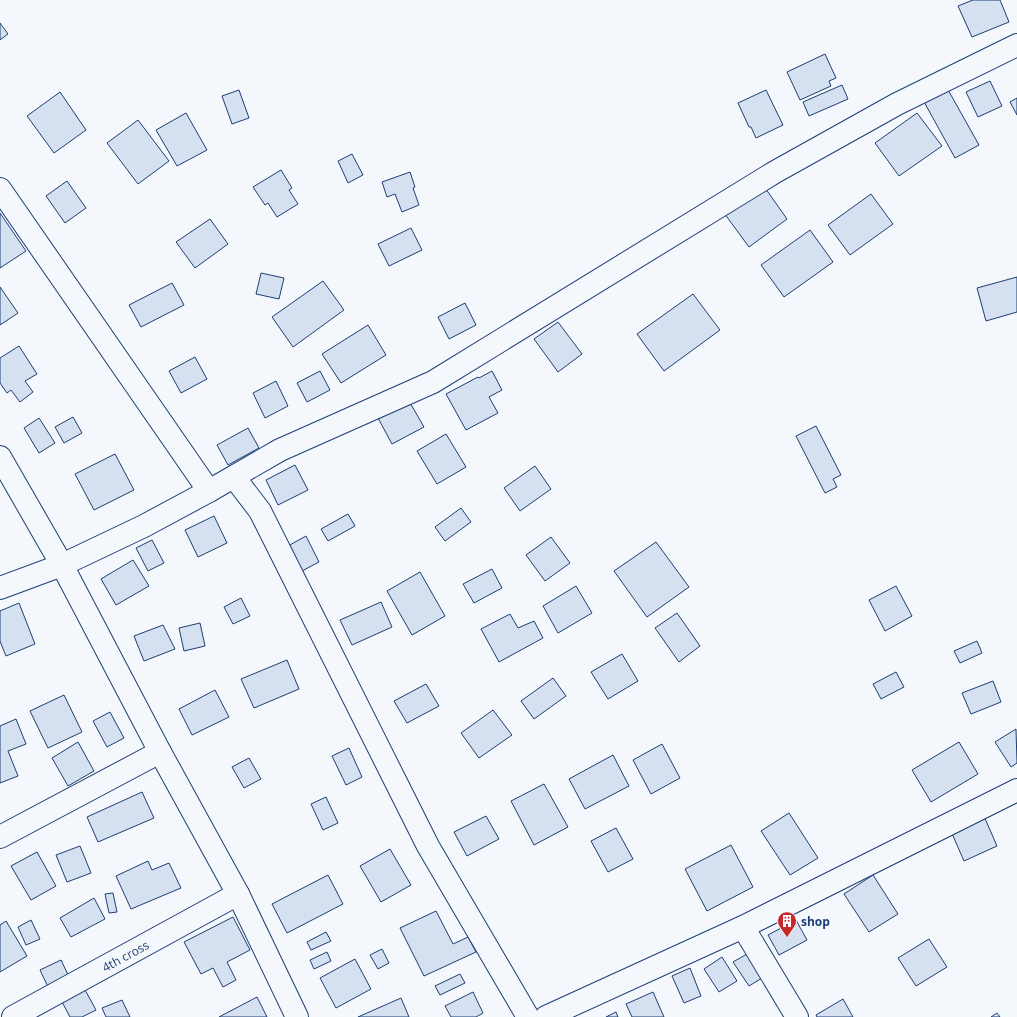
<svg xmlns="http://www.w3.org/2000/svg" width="1017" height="1017" font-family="'Open Sans',sans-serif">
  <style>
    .building { fill: #d5e0f0; stroke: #1d3f73 }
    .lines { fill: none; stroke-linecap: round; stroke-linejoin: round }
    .street-casing { stroke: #1d3f73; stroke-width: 24 }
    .street { stroke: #f4f7fb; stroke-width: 22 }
    .labels { text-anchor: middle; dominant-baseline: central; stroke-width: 3; stroke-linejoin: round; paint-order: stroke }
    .poi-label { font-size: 12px; font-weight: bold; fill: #1d3f73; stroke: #f4f7fb; text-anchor: start }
    .street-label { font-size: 12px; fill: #1d3f73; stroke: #f4f7fb }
  </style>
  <rect width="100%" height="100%" fill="#f4f7fb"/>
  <g class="building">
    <path d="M973,0H1000L1009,22L972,37L958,6Z"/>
    <path d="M0,23L8,34L0,40Z"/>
    <path d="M825,54L836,78L829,81L831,86L800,100L787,72Z"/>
    <path d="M990,81L1002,106L978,117L966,92Z"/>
    <path d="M842,85L848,99L809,116L803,102Z"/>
    <path d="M947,88L979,145L955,158L923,100Z"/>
    <path d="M239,90L249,118L232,124L222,96Z"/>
    <path d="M766,90L783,125L756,138L751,127H749L738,103Z"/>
    <path d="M60,92L86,130L54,153L27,116Z"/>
    <path d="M1017,98V115L1010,102Z"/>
    <path d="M186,113L207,150L177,166L156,130Z"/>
    <path d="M917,113L942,146L899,176L875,143Z"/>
    <path d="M138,120L169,161L138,184L107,143Z"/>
    <path d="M352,154L363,175L348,183L338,161Z"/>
    <path d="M281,170L292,188L289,190L298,204L277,217L268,203L265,205L253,187Z"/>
    <path d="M410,172L415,187L413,188L419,205L402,212L395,194L387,197L382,182Z"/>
    <path d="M67,181L86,208L65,223L46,196Z"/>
    <path d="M763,185L787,219L749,247L724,213Z"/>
    <path d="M871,194L893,224L850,255L828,225Z"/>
    <path d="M0,213L26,251L0,268Z"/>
    <path d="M210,219L228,244L195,268L176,242Z"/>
    <path d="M411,228L422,250L389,266L378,244Z"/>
    <path d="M810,230L833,262L784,297L761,265Z"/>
    <path d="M261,273L284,278L279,299L256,294Z"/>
    <path d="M1017,277V312L986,321L977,288Z"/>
    <path d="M323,281L344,310L293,347L272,317Z"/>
    <path d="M172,283L184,305L141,327L129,305Z"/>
    <path d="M0,287L18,313L0,325Z"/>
    <path d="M693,294L720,330L664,371L637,334Z"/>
    <path d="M465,303L476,325L449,339L438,317Z"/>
    <path d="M558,322L582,354L558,372L534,339Z"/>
    <path d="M368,325L386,355L341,383L322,354Z"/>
    <path d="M19,346L37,374L25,381L33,392L20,402L11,390L7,393L0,383V358Z"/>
    <path d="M195,357L207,379L181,393L169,371Z"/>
    <path d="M320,371L330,390L307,402L297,383Z"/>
    <path d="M492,371L502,390L489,397L498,413L466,430L446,394L478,377L479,378Z"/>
    <path d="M276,381L288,406L265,418L253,393Z"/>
    <path d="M409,401L424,427L392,444L378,418Z"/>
    <path d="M73,417L82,433L64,443L55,427Z"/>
    <path d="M39,418L55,443L39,453L24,428Z"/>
    <path d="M816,426L841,475L833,479L837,487L825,493L796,436Z"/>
    <path d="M248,428L259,448L228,465L217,445Z"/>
    <path d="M446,434L466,467L437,484L417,451Z"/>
    <path d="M115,454L134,490L94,510L75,474Z"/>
    <path d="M295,465L308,490L278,505L266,480Z"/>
    <path d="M535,466L551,489L520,511L504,488Z"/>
    <path d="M461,508L471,522L445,541L435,527Z"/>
    <path d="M348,514L355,526L328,541L321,529Z"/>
    <path d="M214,516L227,543L198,557L185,530Z"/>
    <path d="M306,536L319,562L302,571L288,546Z"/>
    <path d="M551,537L570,563L545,581L526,555Z"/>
    <path d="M152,540L164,563L148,571L136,548Z"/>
    <path d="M656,542L689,587L647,617L614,571Z"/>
    <path d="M133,560L149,586L116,605L101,579Z"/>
    <path d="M492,569L502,588L474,603L463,584Z"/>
    <path d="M420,572L445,616L412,635L387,591Z"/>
    <path d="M576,586L592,613L558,633L543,606Z"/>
    <path d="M896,586L912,616L885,631L869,600Z"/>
    <path d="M241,598L250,616L233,624L224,607Z"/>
    <path d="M381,602L392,627L352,645L340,620Z"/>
    <path d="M19,603L35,644L6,656L0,641V611Z"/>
    <path d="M677,613L700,646L679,662L655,628Z"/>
    <path d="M510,614L518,628L534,621L543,638L499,662L481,629Z"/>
    <path d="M200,623L205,646L184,651L179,628Z"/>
    <path d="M163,625L175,649L144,661L134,636Z"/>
    <path d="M977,641L982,653L960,663L954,651Z"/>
    <path d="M622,654L638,681L608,699L591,672Z"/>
    <path d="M287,660L299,689L254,708L241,679Z"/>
    <path d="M896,672L904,687L881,699L873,684Z"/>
    <path d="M553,678L566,696L534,719L521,701Z"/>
    <path d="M993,681L1001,702L971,714L962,693Z"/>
    <path d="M426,684L439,706L407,723L394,701Z"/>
    <path d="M215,690L229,717L192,735L179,709Z"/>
    <path d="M64,695L82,732L48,748L30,711Z"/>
    <path d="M493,710L512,735L479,758L461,733Z"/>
    <path d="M110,712L124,738L107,747L93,721Z"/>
    <path d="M16,719L26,744L8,751L18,776L0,783V726Z"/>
    <path d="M1016,729L1017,763L1011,767L995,742Z"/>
    <path d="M78,742L94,771L68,786L52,758Z"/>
    <path d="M959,742L978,774L931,802L912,770Z"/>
    <path d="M662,744L680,778L651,794L633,760Z"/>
    <path d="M349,748L362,777L346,785L332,756Z"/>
    <path d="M613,755L629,786L585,809L569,779Z"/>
    <path d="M249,758L261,779L244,788L232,767Z"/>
    <path d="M544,784L568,827L534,845L511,801Z"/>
    <path d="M142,792L154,818L98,842L87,817Z"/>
    <path d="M326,797L338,823L323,830L311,804Z"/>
    <path d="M789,813L818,858L790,875L761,831Z"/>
    <path d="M983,814L997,846L964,861L950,829Z"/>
    <path d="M486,816L499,839L467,856L454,832Z"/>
    <path d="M616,828L633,859L608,872L591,841Z"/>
    <path d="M731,845L753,887L707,911L685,869Z"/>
    <path d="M80,846L91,873L67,882L56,855Z"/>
    <path d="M390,849L411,885L381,902L360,866Z"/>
    <path d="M37,852L56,886L31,900L11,866Z"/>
    <path d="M148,861L152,870L169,863L181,888L131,909L116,876Z"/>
    <path d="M328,875L343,904L287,933L272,904Z"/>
    <path d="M873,875L898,914L869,932L844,894Z"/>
    <path d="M113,893L117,912L109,913L105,894Z"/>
    <path d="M94,898L105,919L71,937L60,918Z"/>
    <path d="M436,911L453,944L468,937L476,952L424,976L400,928Z"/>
    <path d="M233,917L250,950L227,962L236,980L223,987L213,968L201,974L184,942Z"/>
    <path d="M31,920L40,939L26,945L18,927Z"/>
    <path d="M796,920L807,940L779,955L768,935Z"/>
    <path d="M6,921L27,956L0,972V925Z"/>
    <path d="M326,932L331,941L311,950L307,942Z"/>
    <path d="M929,939L947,967L916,986L898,958Z"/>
    <path d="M382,949L389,963L378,969L370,955Z"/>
    <path d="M327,952L331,961L314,969L310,960Z"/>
    <path d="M747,954L762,978L749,986L733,962Z"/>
    <path d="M722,957L737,981L719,992L704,969Z"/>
    <path d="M355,959L371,989L336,1008L320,978Z"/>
    <path d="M61,960L70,979L49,989L40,970Z"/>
    <path d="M690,968L701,996L684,1003L672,976Z"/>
    <path d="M460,974L465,983L440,995L435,986Z"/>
    <path d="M84,988L96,1010L82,1017H70L61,1000Z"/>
    <path d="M473,992L483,1013L476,1017H451L445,1006Z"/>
    <path d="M653,992L664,1017H632L626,1004Z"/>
    <path d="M257,997L267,1017H219Z"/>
    <path d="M401,998L409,1017H358Z"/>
    <path d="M843,999L853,1017H817L816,1015Z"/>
    <path d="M122,1000L130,1017H106L102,1008Z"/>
    <path d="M616,1012L618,1017H606Z"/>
    <path d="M997,1013L1000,1017H991Z"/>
  </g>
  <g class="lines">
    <defs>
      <g id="street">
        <path d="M0,189L209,491"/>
        <path d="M0,457L62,565L160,752L238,894L297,1017"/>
        <path d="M234,477L260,511L428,846L528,1017"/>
        <path d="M0,588L62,565L144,526L209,491L280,450L433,382L775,172L897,104L1017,45"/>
        <path d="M0,837L160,752"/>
        <path d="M743,927L797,1017"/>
        <path id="s1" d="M13,1017L238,894"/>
        <path d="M546,1017L743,927L1017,790"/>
      </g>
    </defs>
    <use href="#street" class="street-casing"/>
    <use href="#street" class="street"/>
  </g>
  <defs>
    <symbol id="building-pin" viewBox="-11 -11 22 30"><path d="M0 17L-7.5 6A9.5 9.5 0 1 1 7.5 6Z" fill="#c62828" stroke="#f4f7fb"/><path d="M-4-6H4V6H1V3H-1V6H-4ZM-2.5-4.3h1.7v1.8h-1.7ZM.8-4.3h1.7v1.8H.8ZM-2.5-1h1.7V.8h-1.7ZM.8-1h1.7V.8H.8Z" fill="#fff"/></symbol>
  </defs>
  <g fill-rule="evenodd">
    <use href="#building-pin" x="776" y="910" width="22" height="30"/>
  </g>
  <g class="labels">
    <g class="poi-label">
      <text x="801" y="921">shop</text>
    </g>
    <g class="street-label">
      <text stroke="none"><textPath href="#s1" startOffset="128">4th cross</textPath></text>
    </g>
  </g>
</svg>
